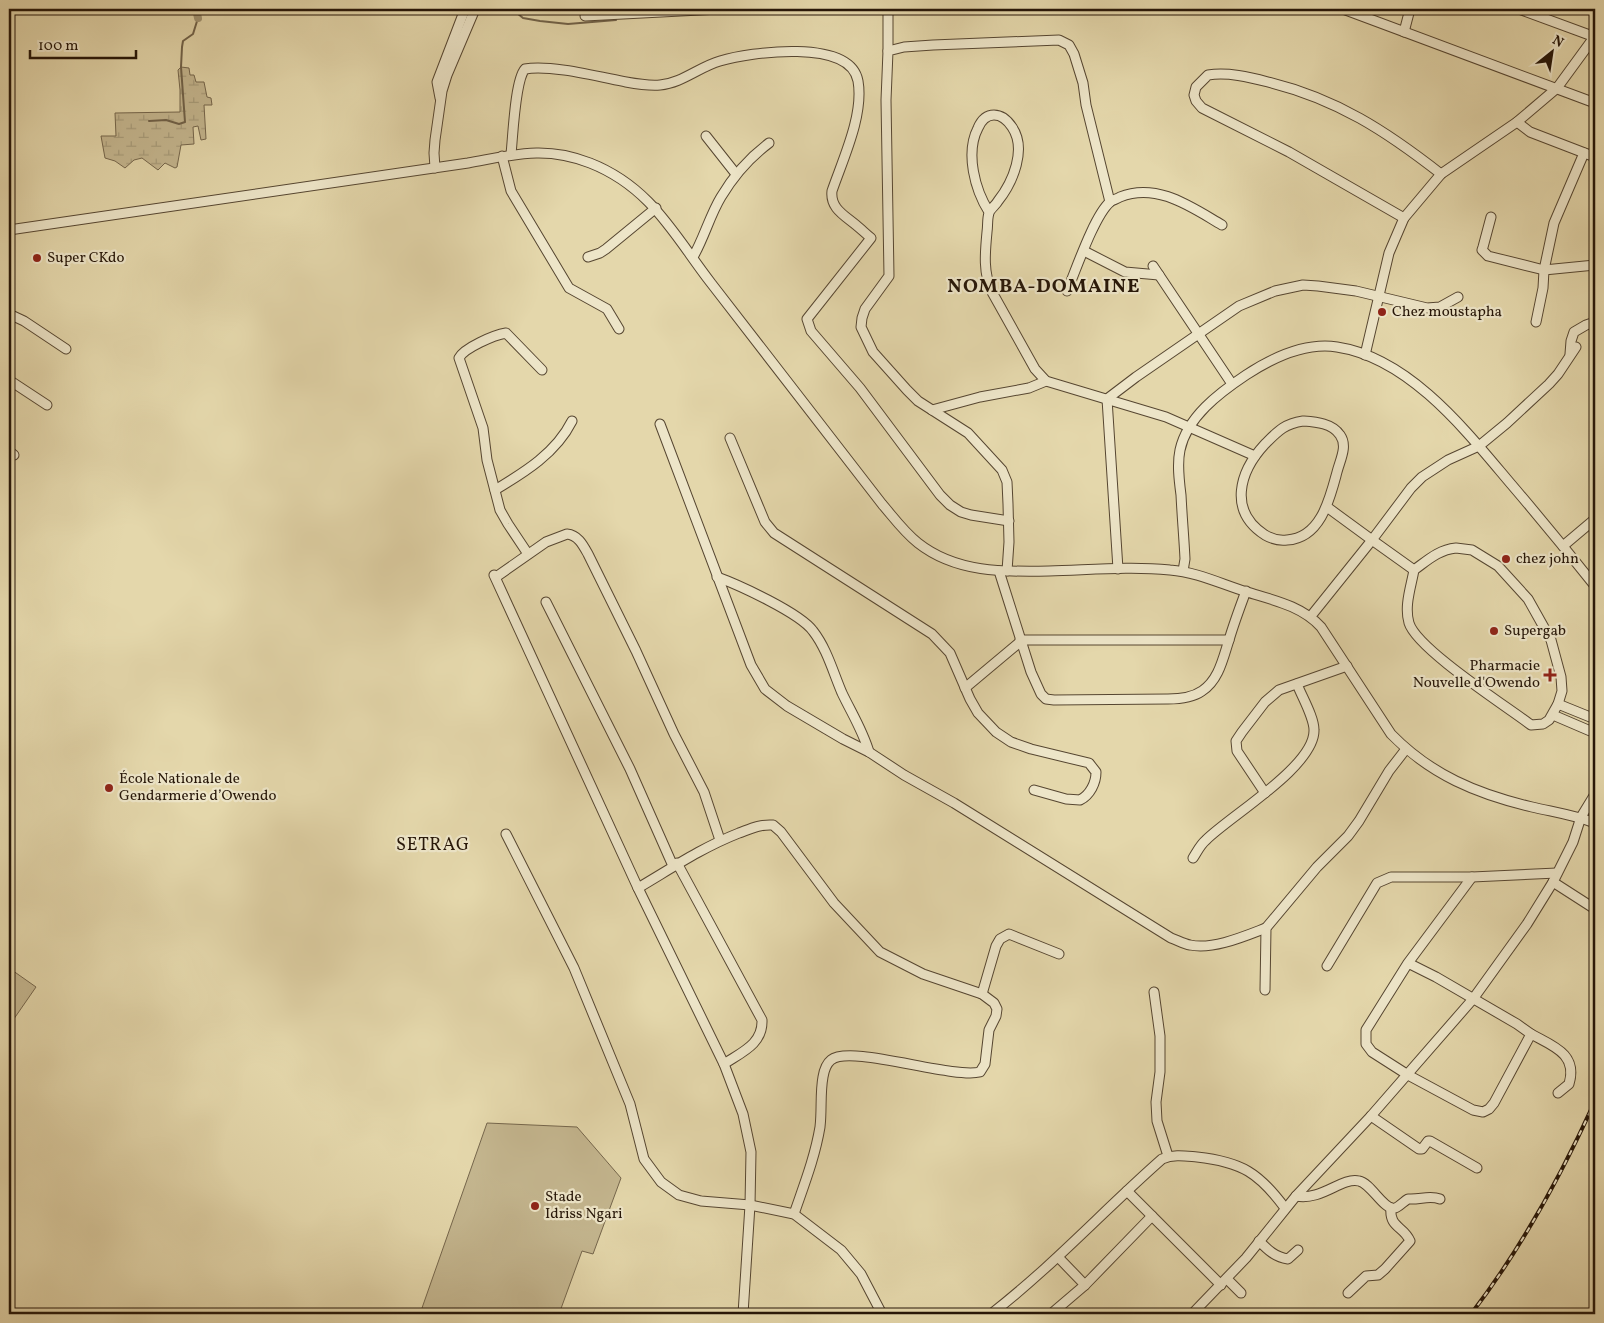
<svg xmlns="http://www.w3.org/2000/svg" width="1604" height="1323" font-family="Vollkorn,serif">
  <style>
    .green { fill: #c4b68f; stroke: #75664c }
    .wetland { fill: url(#wetland-marsh); stroke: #75664c }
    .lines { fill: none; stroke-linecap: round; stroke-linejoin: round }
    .stream { stroke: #716249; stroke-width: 2 }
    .canal { stroke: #a39574; stroke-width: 8 }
    .minor-casing { stroke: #564631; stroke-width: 11 }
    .minor { stroke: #ede5c8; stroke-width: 9 }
    .rail-casing { stroke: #261608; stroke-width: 4 }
    .rail { stroke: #ede5c8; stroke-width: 2; stroke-dasharray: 5.5; stroke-linecap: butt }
    .poi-dot { fill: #8f2418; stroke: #ede5c8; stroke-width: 2 }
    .labels { text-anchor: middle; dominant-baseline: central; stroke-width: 4.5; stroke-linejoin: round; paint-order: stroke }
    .poi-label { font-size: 15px; fill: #261608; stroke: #ede5c8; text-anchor: start }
    .quarter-label { font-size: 18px; letter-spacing: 1px; fill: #261608; stroke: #ede5c8 }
    .district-label { font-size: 20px; font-weight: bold; letter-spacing: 1px; fill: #261608; stroke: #ede5c8 }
  </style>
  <defs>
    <pattern id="wetland-marsh" width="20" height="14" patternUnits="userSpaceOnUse" patternTransform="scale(1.25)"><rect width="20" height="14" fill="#c4b68f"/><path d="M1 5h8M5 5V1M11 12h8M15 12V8" fill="none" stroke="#a89c7a"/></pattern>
  </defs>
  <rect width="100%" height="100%" fill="#e4d7ab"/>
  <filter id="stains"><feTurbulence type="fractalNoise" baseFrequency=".004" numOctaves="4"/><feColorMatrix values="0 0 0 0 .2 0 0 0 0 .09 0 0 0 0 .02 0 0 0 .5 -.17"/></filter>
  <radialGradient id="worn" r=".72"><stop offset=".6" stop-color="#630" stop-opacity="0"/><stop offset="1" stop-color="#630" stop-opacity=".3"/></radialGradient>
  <g class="green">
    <path d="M9,968L36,987L9,1026Z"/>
    <path d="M487,1123L577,1127L621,1178L593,1254L582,1251L559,1314H424L422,1308Z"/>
  </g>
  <path class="wetland" d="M181,67L189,68L190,75H194L196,82H204L207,97L211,98L212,105H204L206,139L201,140L198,126L193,127L194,144L181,145L177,167L175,168L165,163L158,170L142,158L134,160L125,168L115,161L105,158L101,136H116L115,113L180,112V90L178,70Z"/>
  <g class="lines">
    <g class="stream">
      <path d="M512,9L523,18L540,21L568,24L616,20"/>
      <path d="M149,121L166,120L179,124L185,122L181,67L182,47L183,41L193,34L198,18"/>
    </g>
    <path class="canal" d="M196,9L198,18"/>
    <defs>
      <g id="minor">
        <path d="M888,9V51"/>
        <path d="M1343,9L1595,103"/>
        <path d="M1519,9L1595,37"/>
        <path d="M585,16L719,9"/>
        <path d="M1404,32L1410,9"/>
        <path d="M440,98L437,82L465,9"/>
        <path d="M1517,122L1530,132L1595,157"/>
        <path d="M706,136L736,174"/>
        <path d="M511,154C513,136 515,80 525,69C549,64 600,77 626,82C637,84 649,86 660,85C682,83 699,67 720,61C750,52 850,38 858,81C864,115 843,159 832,191C830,208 844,215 856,225C861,229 866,234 871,238L807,319L811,331L860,388L940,495L950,505L961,512L971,515L1009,521"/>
        <path d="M502,156L511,191L569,288L607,309L619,329"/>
        <path d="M435,168L434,153L435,140L442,91L447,75L475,9"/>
        <path d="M989,212C975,190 965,153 978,128C981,121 986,115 994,115C1002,115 1008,121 1012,127C1027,149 1013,182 998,201C996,205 990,209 989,213C987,219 988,226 987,232C985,253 983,273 992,292L1035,369L1046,381L1166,417L1255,456"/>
        <path d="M1491,217L1483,247L1482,250L1488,256L1544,270L1595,265"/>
        <path d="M1404,218L1289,152L1202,108L1196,101L1194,95L1196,87L1208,75C1228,72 1249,77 1268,82C1337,99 1386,131 1441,174"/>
        <path d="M9,230L468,163C513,155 545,145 590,163C651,187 674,235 711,283C768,357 825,431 882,504C894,518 904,532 918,543C956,573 1004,572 1049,571C1089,570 1130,566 1170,570C1197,572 1221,584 1247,592C1273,600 1302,606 1321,627L1391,734C1431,775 1477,794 1532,807C1553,812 1574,815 1595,823"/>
        <path d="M1084,251L1125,272L1159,275"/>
        <path d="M588,257L600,253L606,249L656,208"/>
        <path d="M693,257C704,238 710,215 721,197C734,175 749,158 769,143"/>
        <path d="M1153,266L1232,384"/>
        <path d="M1067,291C1076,270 1094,216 1110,202C1112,200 1117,199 1120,197C1157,182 1191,207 1222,225"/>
        <path d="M9,314L24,321L66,349"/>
        <path d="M1536,322L1543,288L1544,270L1554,223L1584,153"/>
        <path d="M1570,354L1571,341L1574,332L1586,325L1595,322"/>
        <path d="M1365,355L1389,253L1404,218L1441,174L1517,122L1557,88L1595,36"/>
        <path d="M9,380L47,405"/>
        <path d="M932,410L980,397L1029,388L1046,381"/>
        <path d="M1303,421C1316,422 1332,423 1340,435C1348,446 1340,460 1337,472C1330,498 1321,538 1287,540C1280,541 1272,539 1265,535C1228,511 1239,472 1265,444C1278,431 1284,424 1303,421Z"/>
        <path d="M660,424L751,665L765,689L787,706L843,739L869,752L904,775L954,803L1171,938C1177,940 1184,944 1190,945C1213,950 1245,936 1266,928"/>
        <path d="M730,438L765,522L774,533L932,634L950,653L970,699L978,713L996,732L1011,742L1031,749L1089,763L1096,772C1096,783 1090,795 1080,800L1066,799L1034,790"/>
        <path d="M9,451L14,455"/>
        <path d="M495,490C525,472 556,453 572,421"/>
        <path d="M1563,546L1595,519"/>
        <path d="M1456,548L1472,550L1498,566L1528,599L1551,640L1561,677L1562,691L1558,704L1549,720L1543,724L1531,725C1506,706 1417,649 1409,623C1404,606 1411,587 1414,570C1428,560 1438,550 1456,548Z"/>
        <path d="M528,554L508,524L500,510L487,460L483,428L459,358C464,348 494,335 506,333L542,370"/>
        <path d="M1118,569L1107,399L1136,377L1239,306L1275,291L1303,285L1318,286L1356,291L1427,308L1440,307L1458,297"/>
        <path d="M1414,570L1372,540L1411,488L1422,477L1448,460L1479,446L1507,423L1549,384L1558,374L1576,347"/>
        <path d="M999,571L1031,672L1041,694L1046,699L1054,700L1168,699C1180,699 1192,698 1202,691C1219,680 1223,658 1229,640C1234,623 1240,607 1246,591"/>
        <path d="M1007,571L1009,542L1008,504L1007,482L1002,470L968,433L918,401L907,390L873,352L861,327L862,318L865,309L889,276L886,100L888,51L904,47L933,45L1059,40L1069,45L1074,54L1083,83L1086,105L1110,202"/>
        <path d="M1183,571L1185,559C1184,538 1182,516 1181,495C1179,480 1177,464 1180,450C1187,417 1219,393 1246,375C1272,358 1305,342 1337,347C1410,358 1467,432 1511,484C1540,518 1568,552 1595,586"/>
        <path d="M494,575L638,888L724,1064L743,1114L751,1152L750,1205L743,1314"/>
        <path d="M496,577L546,542L567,534C578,535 583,545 588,554L636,651L674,734L704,792L720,840"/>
        <path d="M717,577C739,585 800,613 813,631C827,649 833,672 842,693C851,712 863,731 869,752"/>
        <path d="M546,602L630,769L673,866"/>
        <path d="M1311,616L1372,540L1327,507"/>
        <path d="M1020,640H1229"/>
        <path d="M965,688L1020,642"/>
        <path d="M1558,704L1595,719"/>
        <path d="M1553,715L1595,733"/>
        <path d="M1265,793L1237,751L1236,741L1242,732L1265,702L1279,690L1347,666"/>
        <path d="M506,834L574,968L630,1104L644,1159L661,1182L679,1195L701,1201L750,1205L794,1214L841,1250L861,1274L882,1314"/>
        <path d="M1193,858C1197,852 1200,845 1206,840C1230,816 1315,766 1314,730C1314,717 1302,697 1297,684"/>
        <path d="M677,863L762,1020C763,1044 742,1052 724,1064"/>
        <path d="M1553,882L1595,909"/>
        <path d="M638,888C672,868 701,848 739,833C750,829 760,824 773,825L781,832L834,903L880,952L923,974L982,994L994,1003L997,1009L996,1016L989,1030L985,1064L980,1072C951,1079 850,1044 831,1060C826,1064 824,1071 823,1077C820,1093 822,1110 820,1127C815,1157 804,1185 794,1214"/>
        <path d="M1408,963L1436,977L1517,1024L1531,1034L1494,1103L1489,1109L1483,1112L1473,1110L1408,1075L1372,1052L1366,1044V1030L1408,963L1472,877"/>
        <path d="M1327,966L1377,883L1391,877H1472L1557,873"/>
        <path d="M1265,990L1266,928L1317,867L1348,836L1359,821L1389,771L1406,749"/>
        <path d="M1154,992L1160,1036V1072L1156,1102L1157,1121L1168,1156"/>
        <path d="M982,994L996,946L1000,939L1009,934L1059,954"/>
        <path d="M1531,1034C1553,1046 1578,1054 1569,1084L1558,1093"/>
        <path d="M1371,1116L1419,1149H1422L1428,1141H1430L1477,1168"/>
        <path d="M1127,1191L1221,1285"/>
        <path d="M1296,1196C1322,1201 1341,1177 1359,1181C1371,1183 1384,1211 1395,1208C1399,1207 1404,1201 1408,1199C1420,1200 1429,1195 1440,1199"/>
        <path d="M1259,1241C1268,1250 1275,1257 1288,1259L1298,1250"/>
        <path d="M1059,1258L1085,1285"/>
        <path d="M1227,1279L1241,1293"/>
        <path d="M1348,1293L1366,1276L1378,1275L1385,1269L1410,1241C1404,1226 1389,1228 1391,1208"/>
        <path d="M991,1314C1053,1266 1104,1210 1162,1159C1174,1154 1185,1156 1197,1157C1242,1162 1259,1173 1285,1208"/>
        <path d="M1051,1314L1085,1285L1152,1216"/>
        <path d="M1192,1314L1246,1258L1296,1196L1371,1116L1473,999L1527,924L1553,882L1573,842L1581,817L1595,794"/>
      </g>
    </defs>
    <use href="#minor" class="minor-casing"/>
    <use href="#minor" class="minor"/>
    <defs>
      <path id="rail" d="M1471,1314C1521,1249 1561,1176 1595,1101"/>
    </defs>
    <use href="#rail" class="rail-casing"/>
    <use href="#rail" class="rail"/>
  </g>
  <g class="poi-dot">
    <circle cx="37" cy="258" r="5"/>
    <circle cx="1382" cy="312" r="5"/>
    <circle cx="1506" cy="559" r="5"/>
    <circle cx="1494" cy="631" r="5"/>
    <path d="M1547.5 667.5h5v5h5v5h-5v5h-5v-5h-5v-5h5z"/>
    <circle cx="109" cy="788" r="5"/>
    <circle cx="535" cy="1206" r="5"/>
  </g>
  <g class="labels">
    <g class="poi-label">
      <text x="47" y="258">Super CKdo</text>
      <text x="1392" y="312">Chez moustapha</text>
      <text x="1516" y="559">chez john</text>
      <text x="1504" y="631">Supergab</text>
      <text x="1540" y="666" text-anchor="end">Pharmacie<tspan x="1540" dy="17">Nouvelle d'Owendo</tspan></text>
      <text x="119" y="779">École Nationale de<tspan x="119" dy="17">Gendarmerie d’Owendo</tspan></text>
      <text x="545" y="1197">Stade<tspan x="545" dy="17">Idriss Ngari</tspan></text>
    </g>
    <g class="quarter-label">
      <text x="433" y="845">SETRAG</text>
    </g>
    <g class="district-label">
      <text x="1044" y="287">NOMBA-DOMAINE</text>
    </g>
  </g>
  <rect width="1604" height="1323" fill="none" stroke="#e4d7ab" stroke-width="30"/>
  <rect x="10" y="10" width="1584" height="1303" fill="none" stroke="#261608" stroke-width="2.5"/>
  <rect x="15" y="15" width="1574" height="1293" fill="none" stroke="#261608"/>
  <g transform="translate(1552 52) rotate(30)" stroke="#ede5c8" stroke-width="4" paint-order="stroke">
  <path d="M0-4L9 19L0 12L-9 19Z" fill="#261608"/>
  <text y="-8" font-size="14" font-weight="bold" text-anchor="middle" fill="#261608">N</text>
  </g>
  <path d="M30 50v8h106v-8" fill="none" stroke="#261608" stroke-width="2.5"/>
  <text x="38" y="50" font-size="15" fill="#261608" stroke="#ede5c8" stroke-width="4" paint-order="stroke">100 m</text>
  <rect width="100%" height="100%" filter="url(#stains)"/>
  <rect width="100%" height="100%" fill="url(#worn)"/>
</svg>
